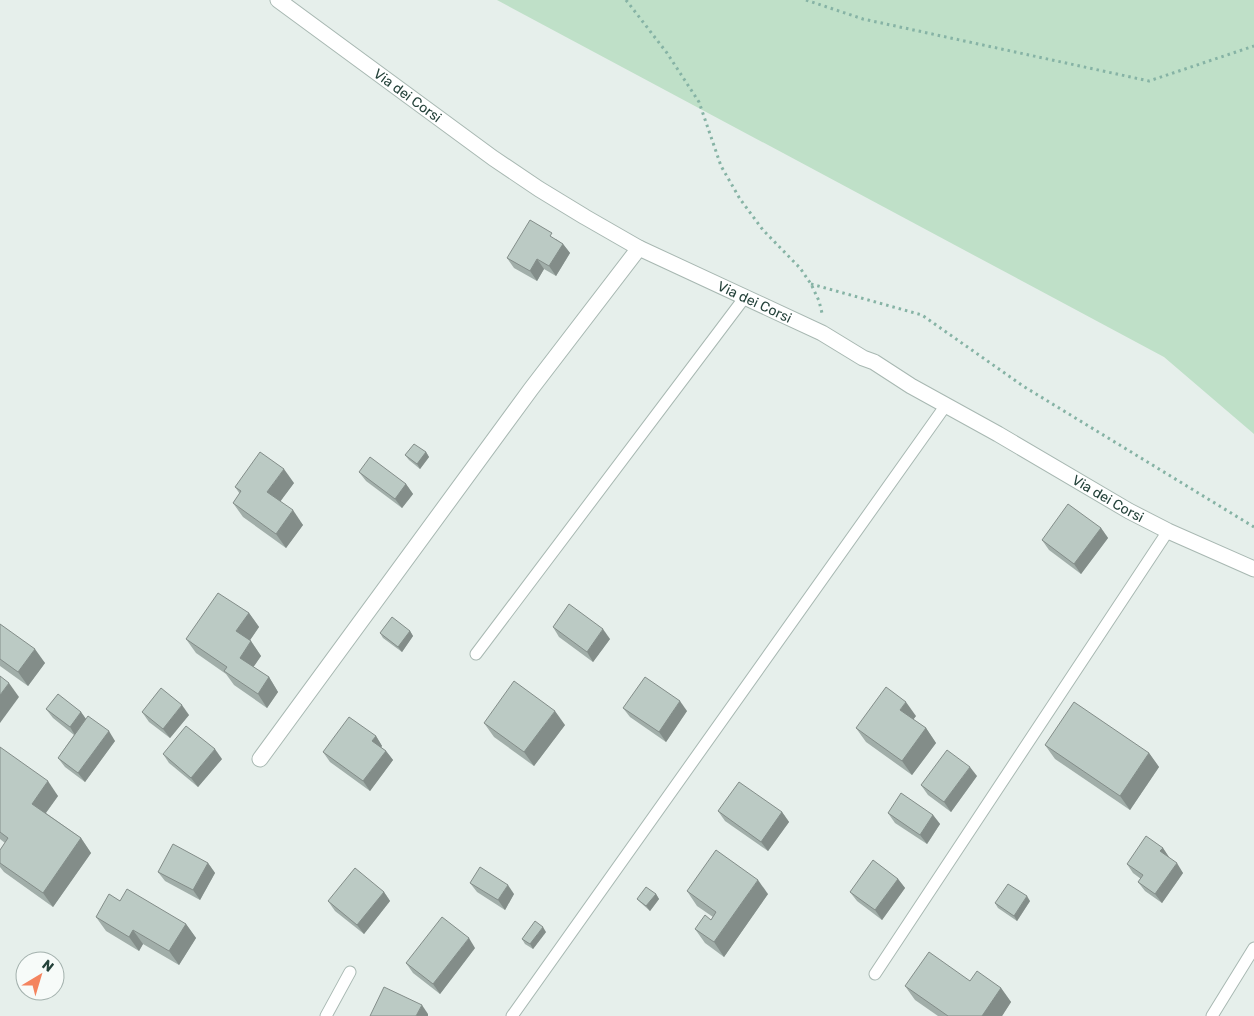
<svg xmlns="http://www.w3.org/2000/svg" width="1254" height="1016" font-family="Rubik,sans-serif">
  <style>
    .green { fill: #bfe0c8 }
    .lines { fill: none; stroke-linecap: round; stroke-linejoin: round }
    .lane-casing { stroke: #a8b8b2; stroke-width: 13 }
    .street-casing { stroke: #a8b8b2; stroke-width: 17 }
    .path { stroke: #86b3a5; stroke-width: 3; stroke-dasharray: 2.5 4; stroke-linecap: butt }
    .lane { stroke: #fff; stroke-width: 11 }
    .street { stroke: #fff; stroke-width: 15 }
    .wall { fill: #a1aea9 }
    .shaded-wall { fill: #838d89 }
    .building { fill: #bbcac4; stroke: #838d89 }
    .labels { text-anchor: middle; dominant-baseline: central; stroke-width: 4.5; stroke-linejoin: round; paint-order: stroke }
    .street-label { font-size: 14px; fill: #24423a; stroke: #f7fbf9 }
  </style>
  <rect width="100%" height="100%" fill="#e6efeb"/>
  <path class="green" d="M497,0H1254V434L1164,357Z"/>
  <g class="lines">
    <defs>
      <g id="lane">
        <path d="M476,654L745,297"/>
        <path d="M875,974L1168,531"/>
        <path d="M326,1016L350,972"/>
        <path d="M512,1016L946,405"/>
        <path d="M1212,1016L1254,948"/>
      </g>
      <g id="street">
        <path id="s1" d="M278,0L493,158L539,189L585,217L639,248L822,333L863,358L874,362L911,386L998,434L1129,511L1168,531L1254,569"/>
        <path d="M260,759L531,389L639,248"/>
      </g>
    </defs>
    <use href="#lane" class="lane-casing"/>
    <use href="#street" class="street-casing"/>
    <g class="path">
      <path d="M626,0L667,53L699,102L721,166L740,199L763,230L800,268L811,284L819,301L822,313"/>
      <path d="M806,0L863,19L1149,81L1254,46"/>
      <path d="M811,284L922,315L1023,386L1254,527"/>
    </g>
    <use href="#lane" class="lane"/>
    <use href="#street" class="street"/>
  </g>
  <g class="wall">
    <path d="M556,239L563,244L570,253L556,276L544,269L537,281L514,268L507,258Z"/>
    <path d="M426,452L429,457L420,469L409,460L405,455Z"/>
    <path d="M359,472L406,484L413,494L402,508L366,481Z"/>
    <path d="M294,483L280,501L303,525L286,548L243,517L233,503L240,494L235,487Z"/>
    <path d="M1101,528L1108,538L1081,574L1049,550L1042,540Z"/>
    <path d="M249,613L259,627L250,640L261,656L253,667L269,677L278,692L267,708L234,685L226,674L196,653L186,639Z"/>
    <path d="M0,624L45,663L28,686L0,666Z"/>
    <path d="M553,627L610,639L593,662L559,637Z"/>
    <path d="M410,631L413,636L402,652L383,638L380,633Z"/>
    <path d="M623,708L687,711L666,742L630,717Z"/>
    <path d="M46,709L81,712L86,719L115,741L85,782L65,767L58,758L74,735L53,718Z"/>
    <path d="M142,712L189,715L170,738L149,722Z"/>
    <path d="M916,716L913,719L926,728L936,743L912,775L866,742L856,728Z"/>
    <path d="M484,723L565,725L534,766L494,737Z"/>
    <path d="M376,736L382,746L381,747L386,751L393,760L370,791L330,762L323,752Z"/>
    <path d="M1045,745L1149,753L1159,767L1130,810L1055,759Z"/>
    <path d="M0,747L58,796L46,813L81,838L91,853L53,907L4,872L0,867V850L5,843L0,839Z"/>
    <path d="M163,754L222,759L198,787L169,763Z"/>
    <path d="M977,776L951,812L928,795L921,785Z"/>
    <path d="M718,811L782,812L789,822L768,851L725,821Z"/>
    <path d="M888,813L933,815L940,824L927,844L895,823Z"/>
    <path d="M1163,848L1169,858L1183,873L1162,903L1145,891L1138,882L1141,879L1133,873L1127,864Z"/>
    <path d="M208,863L215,873L200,900L165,881L158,872Z"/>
    <path d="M898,879L905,888L882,920L857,901L850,892Z"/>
    <path d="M470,883L514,894L505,910L477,892Z"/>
    <path d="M687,891L768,894L724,957L705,943L695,929L711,920L713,917L697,906Z"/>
    <path d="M384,892L390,901L364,934L335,911L328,901Z"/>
    <path d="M656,894L659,899L650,911L641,903L637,899Z"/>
    <path d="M120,901L186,924L196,938L179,965L143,944L139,951L106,931L96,917Z"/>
    <path d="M1030,901L1017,921L998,908L995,903Z"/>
    <path d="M546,932L533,949L525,944L522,939Z"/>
    <path d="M475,948L440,994L413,973L406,963Z"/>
    <path d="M970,981L1001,988L1011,1002L1002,1016H938L915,1000L905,986Z"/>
  </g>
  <g class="shaded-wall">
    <path d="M563,244L570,253L556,276L549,266Z"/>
    <path d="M537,259L544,269L537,281L530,271Z"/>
    <path d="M426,452L429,457L420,469L417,464Z"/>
    <path d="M284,469L294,483L277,506L267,492Z"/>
    <path d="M406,484L413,494L402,508L395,499Z"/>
    <path d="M293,510L303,525L286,548L276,534Z"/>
    <path d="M1101,528L1108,538L1081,574L1074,564Z"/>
    <path d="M249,613L259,627L246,646L236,631Z"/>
    <path d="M603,629L610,639L593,662L587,652Z"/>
    <path d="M410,631L413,636L402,652L398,647Z"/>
    <path d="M251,641L261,656L250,672L240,658Z"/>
    <path d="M35,649L45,663L28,686L18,672Z"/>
    <path d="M269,677L278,692L267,708L258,694Z"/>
    <path d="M9,683L19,697L0,723V695Z"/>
    <path d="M680,701L687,711L666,742L659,732Z"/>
    <path d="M906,702L916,716L910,724L900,710Z"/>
    <path d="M182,705L189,715L170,738L163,729Z"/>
    <path d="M555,711L565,725L534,766L524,752Z"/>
    <path d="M81,712L88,722L76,737L70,727Z"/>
    <path d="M926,728L936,743L912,775L902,761Z"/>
    <path d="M109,731L115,741L85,782L78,773Z"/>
    <path d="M376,736L382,746L379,750L372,741Z"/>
    <path d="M215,749L222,759L198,787L191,778Z"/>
    <path d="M386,751L393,760L370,791L363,781Z"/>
    <path d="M1149,753L1159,767L1130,810L1120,796Z"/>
    <path d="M970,767L977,776L951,812L944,802Z"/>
    <path d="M48,781L58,796L42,818L32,804Z"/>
    <path d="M782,812L789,822L768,851L761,842Z"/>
    <path d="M933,815L940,824L927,844L920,835Z"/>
    <path d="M81,838L91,853L53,907L43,893Z"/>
    <path d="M1163,848L1169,857L1167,861L1160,851Z"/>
    <path d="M208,863L215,873L200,900L193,890Z"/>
    <path d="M1177,863L1183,873L1162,903L1155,894Z"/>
    <path d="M898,879L905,888L882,920L875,910Z"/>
    <path d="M758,880L768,894L724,957L714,942Z"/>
    <path d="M508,885L514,894L505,910L498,900Z"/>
    <path d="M384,892L390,901L364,934L357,925Z"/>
    <path d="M656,894L659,899L650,911L646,906Z"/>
    <path d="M1027,896L1030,901L1017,921L1014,916Z"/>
    <path d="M186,924L196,938L179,965L169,951Z"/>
    <path d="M543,927L546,932L533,949L530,944Z"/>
    <path d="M133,930L143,944L139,951L129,937Z"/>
    <path d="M469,938L475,948L440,994L433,984Z"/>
    <path d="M1001,988L1011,1002L1002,1016H982Z"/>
    <path d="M422,1005L428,1014V1016H416Z"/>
  </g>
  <g class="building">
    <path d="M530,220L552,233L550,236L563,244L549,266L537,259L530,271L507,258Z"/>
    <path d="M414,444L426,452L417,464L405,455Z"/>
    <path d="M260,452L284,469L267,492L293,510L276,534L233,503L241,491L235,487Z"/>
    <path d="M370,457L406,484L395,499L359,472Z"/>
    <path d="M1068,504L1101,528L1074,564L1042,540Z"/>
    <path d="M218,593L249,613L236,631L251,641L240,658L269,677L258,694L224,671L227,667L186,639Z"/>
    <path d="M569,604L603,629L587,652L553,627Z"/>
    <path d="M392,617L410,631L398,647L380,633Z"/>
    <path d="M0,624L35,649L18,672L0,659Z"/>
    <path d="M0,676L9,683L0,695Z"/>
    <path d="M645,677L680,701L659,732L623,708Z"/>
    <path d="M514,681L555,711L524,752L484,723Z"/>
    <path d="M886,687L906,702L900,710L926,728L902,761L856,728Z"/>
    <path d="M161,688L182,705L163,729L142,712Z"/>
    <path d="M58,694L81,712L70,727L46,709Z"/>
    <path d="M1074,702L1149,753L1120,796L1045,745Z"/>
    <path d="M88,716L109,731L78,773L58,758Z"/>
    <path d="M349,717L376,736L372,741L386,751L363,781L323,752Z"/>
    <path d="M186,726L215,749L191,778L163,754Z"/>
    <path d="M0,747L48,781L32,804L81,838L43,893L0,863V850L8,838L0,832Z"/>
    <path d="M947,750L970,767L944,802L921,785Z"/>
    <path d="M739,782L782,812L761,842L718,811Z"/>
    <path d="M901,793L933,815L920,835L888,813Z"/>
    <path d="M1146,836L1163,848L1160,851L1177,863L1155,894L1138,882L1143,875L1127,864Z"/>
    <path d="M173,844L208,863L193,890L158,872Z"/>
    <path d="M716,850L758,880L714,942L695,929L705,915L711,920L716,912L687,891Z"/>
    <path d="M873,860L898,879L875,910L850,892Z"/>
    <path d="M480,867L508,885L498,900L470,883Z"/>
    <path d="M355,868L384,892L357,925L328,901Z"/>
    <path d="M1008,884L1027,896L1014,916L995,903Z"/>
    <path d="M646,887L656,894L646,906L637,899Z"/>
    <path d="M127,889L186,924L169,951L133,930L129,937L96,917L109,894L120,901Z"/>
    <path d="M442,917L469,938L433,984L406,963Z"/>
    <path d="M535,921L543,927L530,944L522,939Z"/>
    <path d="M929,952L970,981L977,971L1001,988L982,1016H948L905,986Z"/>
    <path d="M384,987L422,1005L416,1016H370Z"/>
  </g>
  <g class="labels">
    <g class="street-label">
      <text stroke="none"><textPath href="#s1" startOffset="161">Via dei Corsi</textPath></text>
      <text stroke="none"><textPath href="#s1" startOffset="566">Via dei Corsi</textPath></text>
      <text stroke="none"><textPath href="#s1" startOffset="971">Via dei Corsi</textPath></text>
    </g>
  </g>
  <g transform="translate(40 976) rotate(38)"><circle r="24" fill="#f7fbf9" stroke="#a3b1ad"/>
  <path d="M0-4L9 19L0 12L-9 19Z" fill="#f4845f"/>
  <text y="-8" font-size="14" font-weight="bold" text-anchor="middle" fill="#24423a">N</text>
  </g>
</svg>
